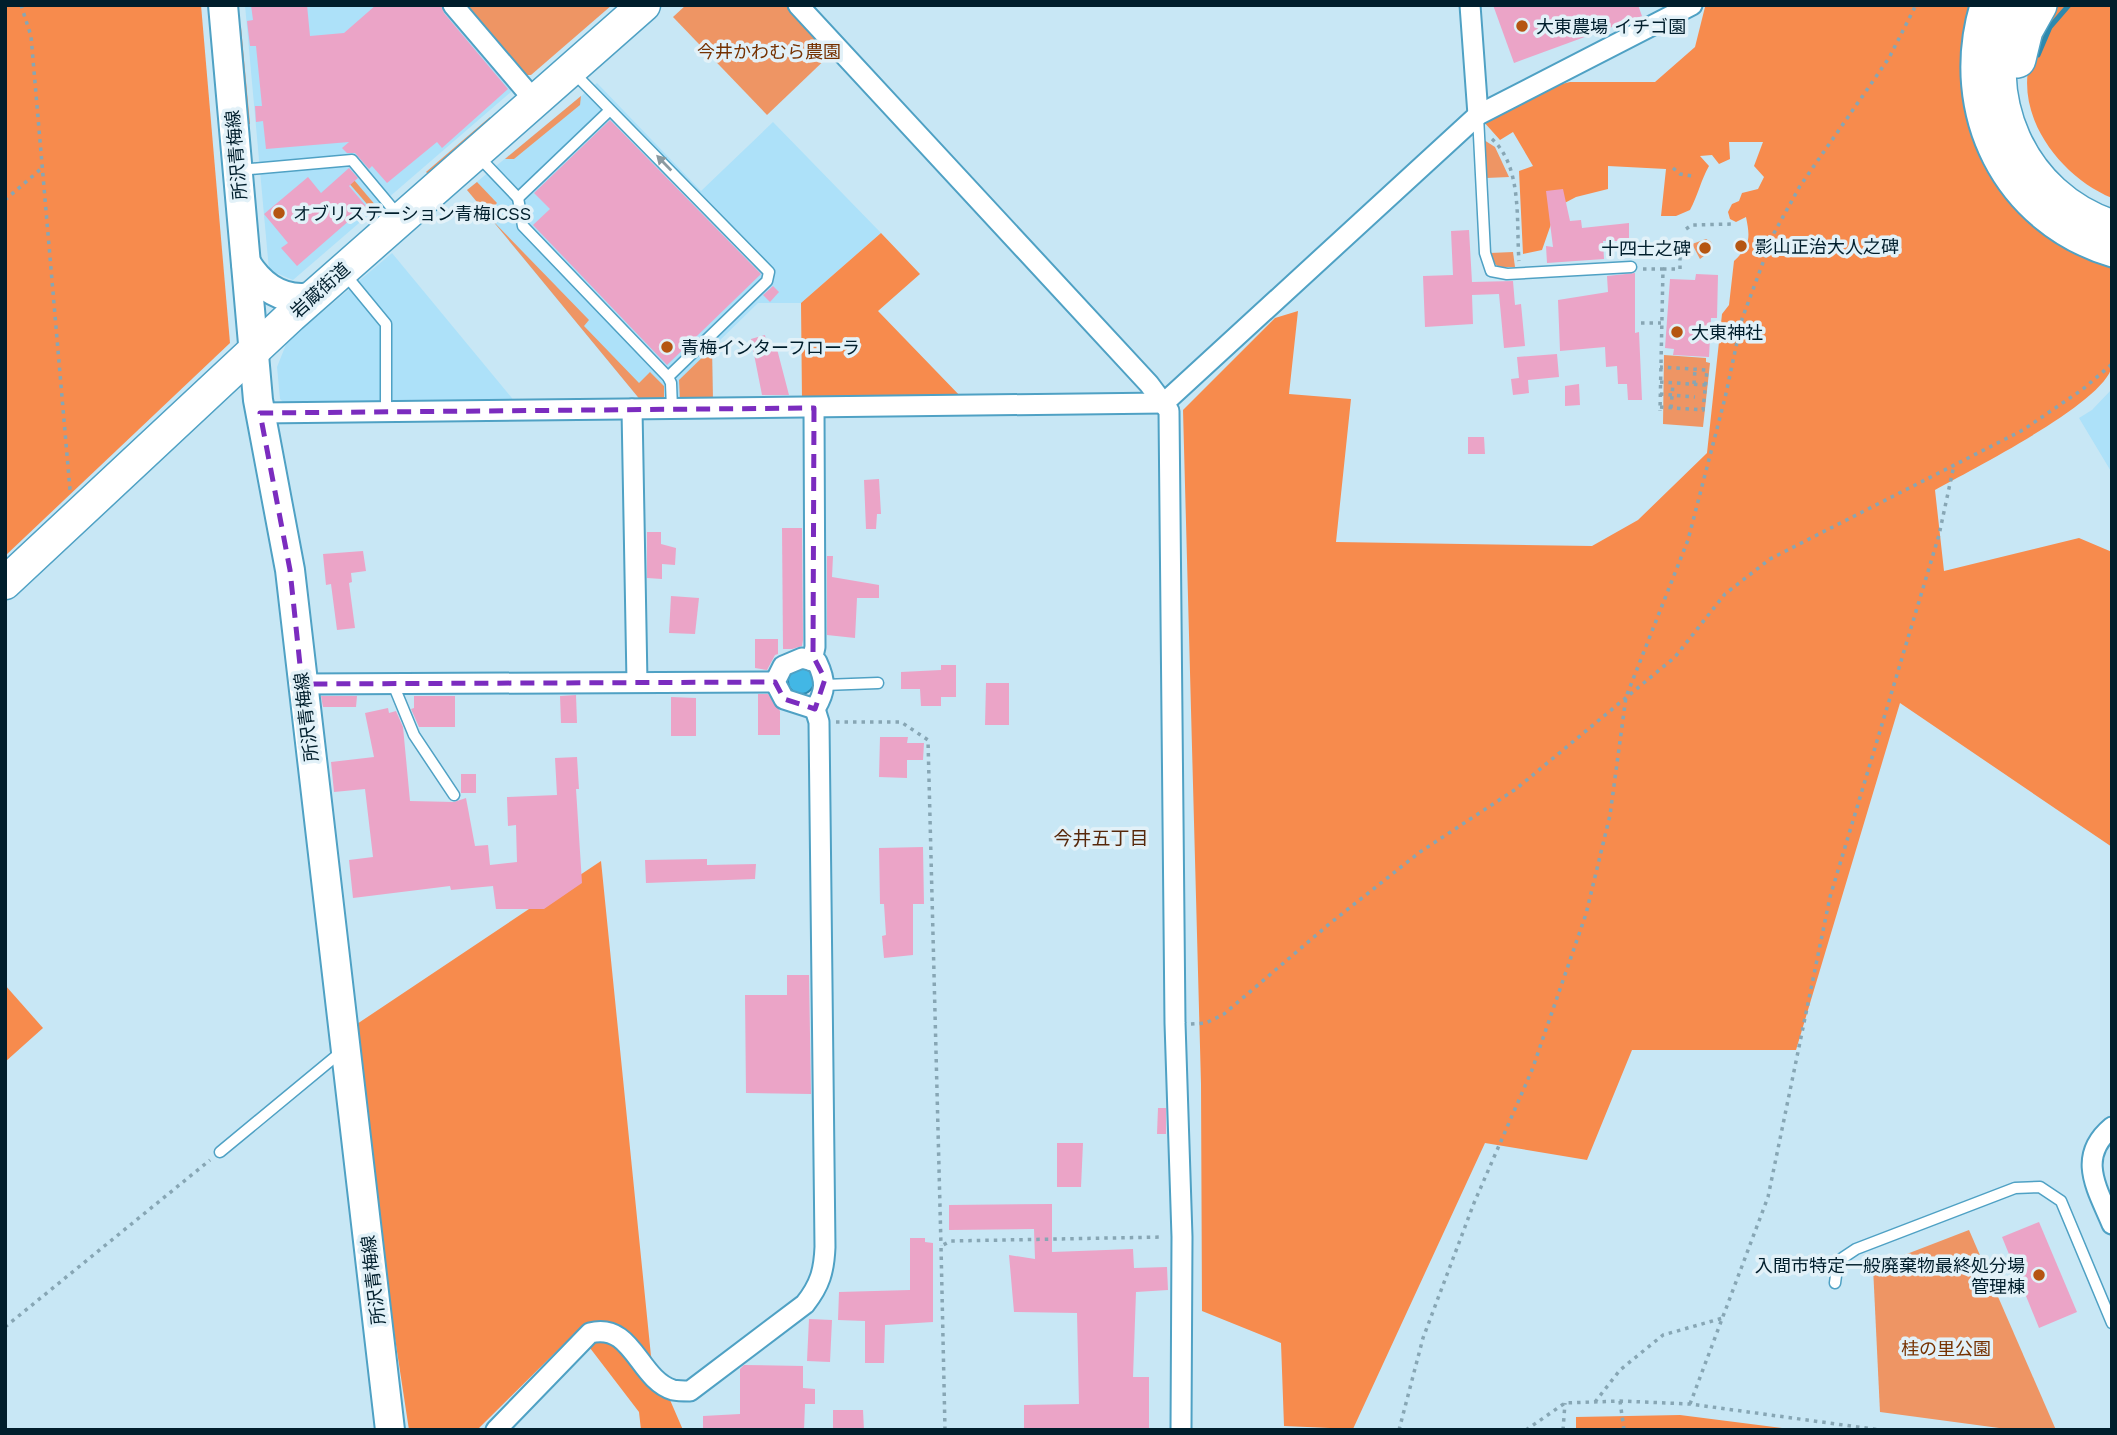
<svg xmlns="http://www.w3.org/2000/svg" width="2117" height="1435" font-family="'Work Sans','Noto Sans JP',sans-serif">
  <style>
    .built { fill: #ade1f9 }
    .green { fill: #ee9564 }
    .forest { fill: #f78b4d }
    .water { fill: #42b7e5; stroke: #2e89ae; stroke-width: 2 }
    .lines { fill: none; stroke-linecap: round; stroke-linejoin: round }
    .stream { stroke: #2e89ae; stroke-width: 5 }
    .building { fill: #eba4c7 }
    .lane-casing { stroke: #4fa1c4; stroke-width: 13 }
    .street-casing { stroke: #4fa1c4; stroke-width: 23 }
    .secondary-casing { stroke: #4fa1c4; stroke-width: 32 }
    .primary-casing { stroke: #4fa1c4; stroke-width: 35 }
    .highway-casing { stroke: #4fa1c4; stroke-width: 40 }
    .path { stroke: #87a6b4; stroke-width: 3.5; stroke-dasharray: 3.5 5; stroke-linecap: butt }
    .lane { stroke: #fff; stroke-width: 10 }
    .street { stroke: #fff; stroke-width: 19 }
    .secondary { stroke: #fff; stroke-width: 28 }
    .primary { stroke: #fff; stroke-width: 32 }
    .highway { stroke: #fff; stroke-width: 37 }
    .oneway { fill: #8c9aa0 }
    .marked { fill: none; stroke: #7b2cbf; stroke-width: 5; stroke-dasharray: 14 9; stroke-linejoin: round }
    .poi-dot { fill: #b55511; stroke: #e2f1f8; stroke-width: 2.5 }
    .labels { text-anchor: middle; dominant-baseline: central; stroke-width: 7; stroke-linejoin: round; paint-order: stroke }
    .poi-label { font-size: 18px; fill: #001e2c; stroke: #e2f1f8; text-anchor: start }
    .park-label { font-size: 18px; fill: #753100; stroke: #e2f1f8 }
    .street-label { font-size: 18px; fill: #001e2c; stroke: #e2f1f8 }
    .neighbourhood-label { font-size: 19px; fill: #57280b; stroke: #e2f1f8 }
  </style>
  <rect width="100%" height="100%" fill="#c8e7f5"/>
  <g class="built">
    <path d="M245,5H444L511,84V92L293,280L269,270Z"/>
    <path d="M597,83L701,191L773,122L881,233L801,303H758L712,348L713,401L642,402L467,190Z"/>
    <path d="M392,253L516,403L286,405L280,399L277,367L287,342Z"/>
    <path d="M2112,389V473L2079,418L2092,410Z"/>
  </g>
  <g class="green">
    <path d="M462,5H612L531,75H521Z"/>
    <path d="M686,5H791L834,51L767,115L673,17Z"/>
    <path d="M238,27H241L250,124L246,125Z"/>
    <path d="M581,96L580,105L514,159H505Z"/>
    <path d="M490,117L492,120L429,175L426,172Z"/>
    <path d="M1484,140L1495,147L1509,177L1486,178Z"/>
    <path d="M354,180L377,207L373,211L348,182Z"/>
    <path d="M477,182L497,203L487,214L467,190Z"/>
    <path d="M492,220L589,320L584,326L639,383L650,372L664,386V400L642,402Z"/>
    <path d="M1706,239L1711,242L1713,249L1700,259L1692,244Z"/>
    <path d="M1513,252L1515,267H1499L1495,264L1490,253Z"/>
    <path d="M712,348L713,401H680L679,380Z"/>
    <path d="M1664,355L1706,358V362L1710,363L1703,427L1663,424Z"/>
    <path d="M1969,1230L2056,1430H2014L1880,1412L1873,1267Z"/>
  </g>
  <g class="forest">
    <path d="M5,5H201L230,343L5,556Z"/>
    <path d="M1709,5H1971C1955,64 1960,153 2008,198C2016,206 2029,212 2039,218C2063,233 2088,249 2112,264C2112,293 2117,339 2112,366C2105,403 1970,470 1935,490L1944,571L2079,538L2112,552V847L1900,703L1796,1050H1632L1587,1160L1485,1143L1353,1429L1284,1426L1281,1343L1202,1311L1201,1084L1183,410L1275,318L1298,311L1289,394L1351,399L1336,542L1592,546L1638,520L1707,453L1722,314L1729,305L1734,261C1751,245 1750,237 1746,217L1736,222L1730,219L1728,212L1732,204L1739,201L1742,193L1758,189L1764,177L1754,166L1763,142H1729L1730,159L1719,164L1712,155L1700,156L1709,166C1701,180 1698,195 1690,210L1676,216H1661L1666,169L1608,166V189L1576,197L1557,207L1542,250L1523,254L1519,171L1533,166L1513,132L1500,140L1483,121L1542,89L1570,82H1655L1695,47L1705,7Z"/>
    <path d="M2054,5H2112V198C2063,178 2017,121 2029,65C2034,45 2046,24 2054,5Z"/>
    <path d="M881,233L920,274L878,311L963,399L802,400L801,303Z"/>
    <path d="M601,861L651,1356L683,1430H641L639,1412L577,1331L477,1430H409L348,1030Z"/>
    <path d="M5,985L43,1028L5,1062Z"/>
    <path d="M1680,1415L1798,1430H1576V1417Z"/>
  </g>
  <circle class="water" cx="801" cy="681" r="13"/>
  <g class="lines">
    <path class="stream" d="M2038,55L2050,27L2069,5"/>
  </g>
  <g class="building">
    <path d="M251,5H307L310,36L344,33L376,5H441L444,13L508,89L442,148L437,142L387,183L372,166L369,169L355,153H347L342,148L349,142L266,149L263,121L256,122L255,106H262L256,46H250L247,21L253,20Z"/>
    <path d="M1493,5H1638L1642,16L1514,63Z"/>
    <path d="M610,120L761,274L667,365L533,225L550,209L534,193Z"/>
    <path d="M349,168L358,178L349,186L366,206L297,266L281,248L288,243L264,214L308,177L321,193Z"/>
    <path d="M1563,189L1570,221L1581,220L1582,228L1629,223V241H1603L1604,259L1547,263L1546,246L1553,247L1546,191Z"/>
    <path d="M1469,230L1472,282L1513,281L1515,305L1521,304L1525,346L1504,348L1499,294L1472,295L1473,324L1425,327L1423,276L1453,275L1451,231Z"/>
    <path d="M1635,273V333L1639,332L1642,400H1628L1627,384H1618L1617,366L1606,367L1605,347L1560,351L1558,300L1608,292L1607,276Z"/>
    <path d="M1696,274L1718,275L1717,318H1711L1709,357L1673,355L1674,349L1665,348L1670,279L1695,280Z"/>
    <path d="M773,286L779,292L770,302L763,295Z"/>
    <path d="M765,335L768,351L777,349L789,395H762L751,339Z"/>
    <path d="M1557,354L1559,377L1528,380L1529,393L1513,395L1511,379L1519,378L1517,357Z"/>
    <path d="M1579,384L1580,405L1565,406V386Z"/>
    <path d="M1468,437H1484L1485,454H1468Z"/>
    <path d="M879,479L881,514H877L876,529H866L864,480Z"/>
    <path d="M782,528H802L803,640L802,646L792,649H783Z"/>
    <path d="M647,532H661V544L676,548L675,565L662,564V579L647,578Z"/>
    <path d="M363,551L366,571L351,573L352,582L349,583L355,628L337,630L331,584L326,585L323,554Z"/>
    <path d="M827,556H833L832,577L879,585V598H857L855,638L827,635Z"/>
    <path d="M671,596L699,598L695,634L669,633Z"/>
    <path d="M755,639H778V654L775,655L767,670L755,668Z"/>
    <path d="M941,665H956V697H941V706H921L920,689H901V672L941,670Z"/>
    <path d="M986,683H1009V725H985Z"/>
    <path d="M758,694H768L780,711V735H758Z"/>
    <path d="M576,695L577,723H561L560,696Z"/>
    <path d="M321,696H357L356,707H323Z"/>
    <path d="M414,696H455V727H419L411,709L414,708Z"/>
    <path d="M671,697L696,698V736H671Z"/>
    <path d="M388,708L389,713L396,711L403,727L410,801L454,802L466,798L475,846L488,845L490,865L517,862L516,825L508,826L507,797L557,795L555,758L577,757L579,789H576L582,883L544,909H496L493,886L451,890L450,886L353,898L349,860L373,857L365,789L334,792L331,762L374,757L365,713Z"/>
    <path d="M880,737H908L907,743H924L923,760H907V778L879,777Z"/>
    <rect x="461" y="774" width="15" height="19"/>
    <path d="M923,847L924,904H913V955L884,958L882,936L886,935L884,904H880L879,848Z"/>
    <path d="M707,859V865L756,864L755,879L646,883L645,860Z"/>
    <path d="M787,975H809L811,1094L746,1093L745,995H787Z"/>
    <path d="M1158,1108H1166V1134H1157Z"/>
    <path d="M1057,1143H1083L1081,1187H1057Z"/>
    <path d="M1052,1204V1252L1133,1249L1134,1268L1167,1267L1168,1290L1136,1292L1133,1377H1149V1430H1024V1405L1079,1404L1077,1313L1014,1312L1009,1255L1035,1259L1034,1229L949,1230V1205Z"/>
    <path d="M2039,1222L2077,1312L2039,1328L2002,1237Z"/>
    <path d="M910,1238H925V1242L933,1243V1322L885,1325L884,1363H865V1321L838,1320L839,1292L910,1290Z"/>
    <path d="M809,1319L832,1320L830,1362L807,1361Z"/>
    <path d="M744,1365L803,1366V1388L815,1389V1404H805L804,1430H703V1416L740,1414V1369Z"/>
    <path d="M833,1410H863L864,1430H833Z"/>
  </g>
  <g class="lines">
    <defs>
      <g id="lane">
        <path d="M574,73L769,272L767,281L668,377"/>
        <path d="M1478,116L1485,253L1491,271L1507,274L1631,267"/>
        <path d="M478,156L518,198L523,226L668,377L671,383L672,409"/>
        <path d="M240,170L352,160L398,215"/>
        <path d="M518,198L609,111"/>
        <path d="M344,273L386,324V412"/>
        <path d="M393,684L414,735L454,795"/>
        <path d="M824,685L878,683"/>
        <path d="M220,1152L341,1052"/>
        <path d="M1835,1283L1838,1261L1856,1249L2015,1188L2040,1187L2061,1201L2112,1323"/>
      </g>
      <g id="street">
        <path d="M453,5L534,100"/>
        <path d="M798,5L1149,384L1169,411L1175,1023L1182,1237L1181,1430"/>
        <path d="M1470,5L1478,115"/>
        <path d="M1980,5C1948,113 2002,224 2112,257"/>
        <path d="M632,409L637,682"/>
        <path d="M260,413L1164,403L1478,115L1692,5"/>
        <path d="M802,658L817,662C826,681 826,691 815,709L784,699L775,682L783,666Z"/>
        <path d="M812,661L815,647L814,408"/>
        <path d="M302,684L775,682"/>
        <path d="M2112,1127C2076,1157 2097,1188 2112,1224"/>
        <path d="M496,1430L590,1333C633,1322 638,1379 673,1390C678,1391 684,1391 690,1391L805,1304C820,1285 824,1271 825,1247L819,722L815,709"/>
      </g>
      <g id="secondary">
        <path d="M223,5L258,400L290,570L390,1430"/>
        <path d="M246,263C261,287 283,302 312,297"/>
      </g>
      <path id="primary" d="M5,583L291,316L644,5"/>
      <g id="highway">
        <path d="M2009,5C1974,96 2018,198 2112,229"/>
        <path d="M2017,59L2024,30L2038,5"/>
      </g>
    </defs>
    <use href="#lane" class="lane-casing"/>
    <use href="#street" class="street-casing"/>
    <use href="#secondary" class="secondary-casing"/>
    <use href="#primary" class="primary-casing"/>
    <use href="#highway" class="highway-casing"/>
    <g class="path">
      <path d="M21,5L31,36L70,490"/>
      <path d="M1492,139C1523,167 1516,223 1519,261"/>
      <path d="M1673,168L1680,174L1692,176"/>
      <path d="M5,200L42,168"/>
      <path d="M1686,229L1692,225L1734,224"/>
      <path d="M1643,269H1663L1660,411"/>
      <path d="M1663,269H1680V253L1686,239"/>
      <path d="M1641,323H1661"/>
      <path d="M1660,382L1706,385"/>
      <path d="M1694,384L1695,369"/>
      <path d="M1660,394L1695,397"/>
      <path d="M1660,407L1703,410L1707,370L1660,367"/>
      <path d="M1671,408L1673,383"/>
      <path d="M836,722H901L928,740L941,1246"/>
      <path d="M1191,1024L1206,1023L1224,1014L1328,925L1420,852L1516,789L1675,657L1725,594L1770,559L2023,430L2083,389L2112,364"/>
      <path d="M5,1327L210,1160"/>
      <path d="M1620,1401L1624,1430"/>
      <path d="M1595,1402L1620,1370L1663,1335L1723,1318"/>
      <path d="M1690,1404L1768,1197L1830,897L1939,535L1954,465"/>
      <path d="M945,1430L941,1246L951,1241L1163,1237"/>
      <path d="M1399,1430L1423,1338L1474,1203L1532,1070L1586,914L1610,815L1626,697L1688,540L1725,398L1742,319L1774,233L1800,186L1889,58L1916,5"/>
      <path d="M1526,1430L1565,1403L1620,1401L1690,1404L1880,1430"/>
      <path d="M1563,1430L1565,1403"/>
    </g>
    <use href="#lane" class="lane"/>
    <use href="#street" class="street"/>
    <use href="#secondary" class="secondary"/>
    <use href="#primary" class="primary"/>
    <use href="#highway" class="highway"/>
  </g>
  <defs><path id="oneway-solid" d="M-6-.8H1V-3.2L6.5 0L1 3.2V.8H-6Z" transform="scale(1.75)"/></defs>
  <use class="oneway" href="#oneway-solid" transform="translate(664 163) rotate(-134)"/>
  <path class="marked" d="M814,408L813,656L825,679L815,709L784,699L775,682L302,684L290,570L260,413Z"/>
  <g class="poi-dot">
    <circle cx="1522" cy="26" r="7"/>
    <circle cx="279" cy="213" r="7"/>
    <circle cx="1741" cy="246" r="7"/>
    <circle cx="1705" cy="248" r="7"/>
    <circle cx="1677" cy="332" r="7"/>
    <circle cx="667" cy="347" r="7"/>
    <circle cx="2039" cy="1275" r="7"/>
  </g>
  <g class="labels">
    <g class="poi-label">
      <text x="1536" y="26">大東農場 イチゴ園</text>
      <text x="293" y="213">オブリステーション青梅ICSS</text>
      <text x="1755" y="246">影山正治大人之碑</text>
      <text x="1691" y="248" text-anchor="end">十四士之碑</text>
      <text x="1691" y="332">大東神社</text>
      <text x="681" y="347">青梅インターフローラ</text>
      <text x="2025" y="1265" text-anchor="end">入間市特定一般廃棄物最終処分場<tspan x="2025" dy="21">管理棟</tspan></text>
    </g>
    <g class="park-label">
      <text x="769" y="51">今井かわむら農園</text>
      <text x="1946" y="1348">桂の里公園</text>
    </g>
    <g class="street-label">
      <text transform="translate(236 155) rotate(-95)">所沢青梅線</text>
      <text transform="translate(320 290) rotate(-42)">岩蔵街道</text>
      <text transform="translate(306 717) rotate(-97)">所沢青梅線</text>
      <text transform="translate(373 1280) rotate(-97)">所沢青梅線</text>
    </g>
    <g class="neighbourhood-label">
      <text x="1101" y="838">今井五丁目</text>
    </g>
  </g>
  <rect width="2117" height="1435" fill="none" stroke="#001e2c" stroke-width="14"/>
</svg>
